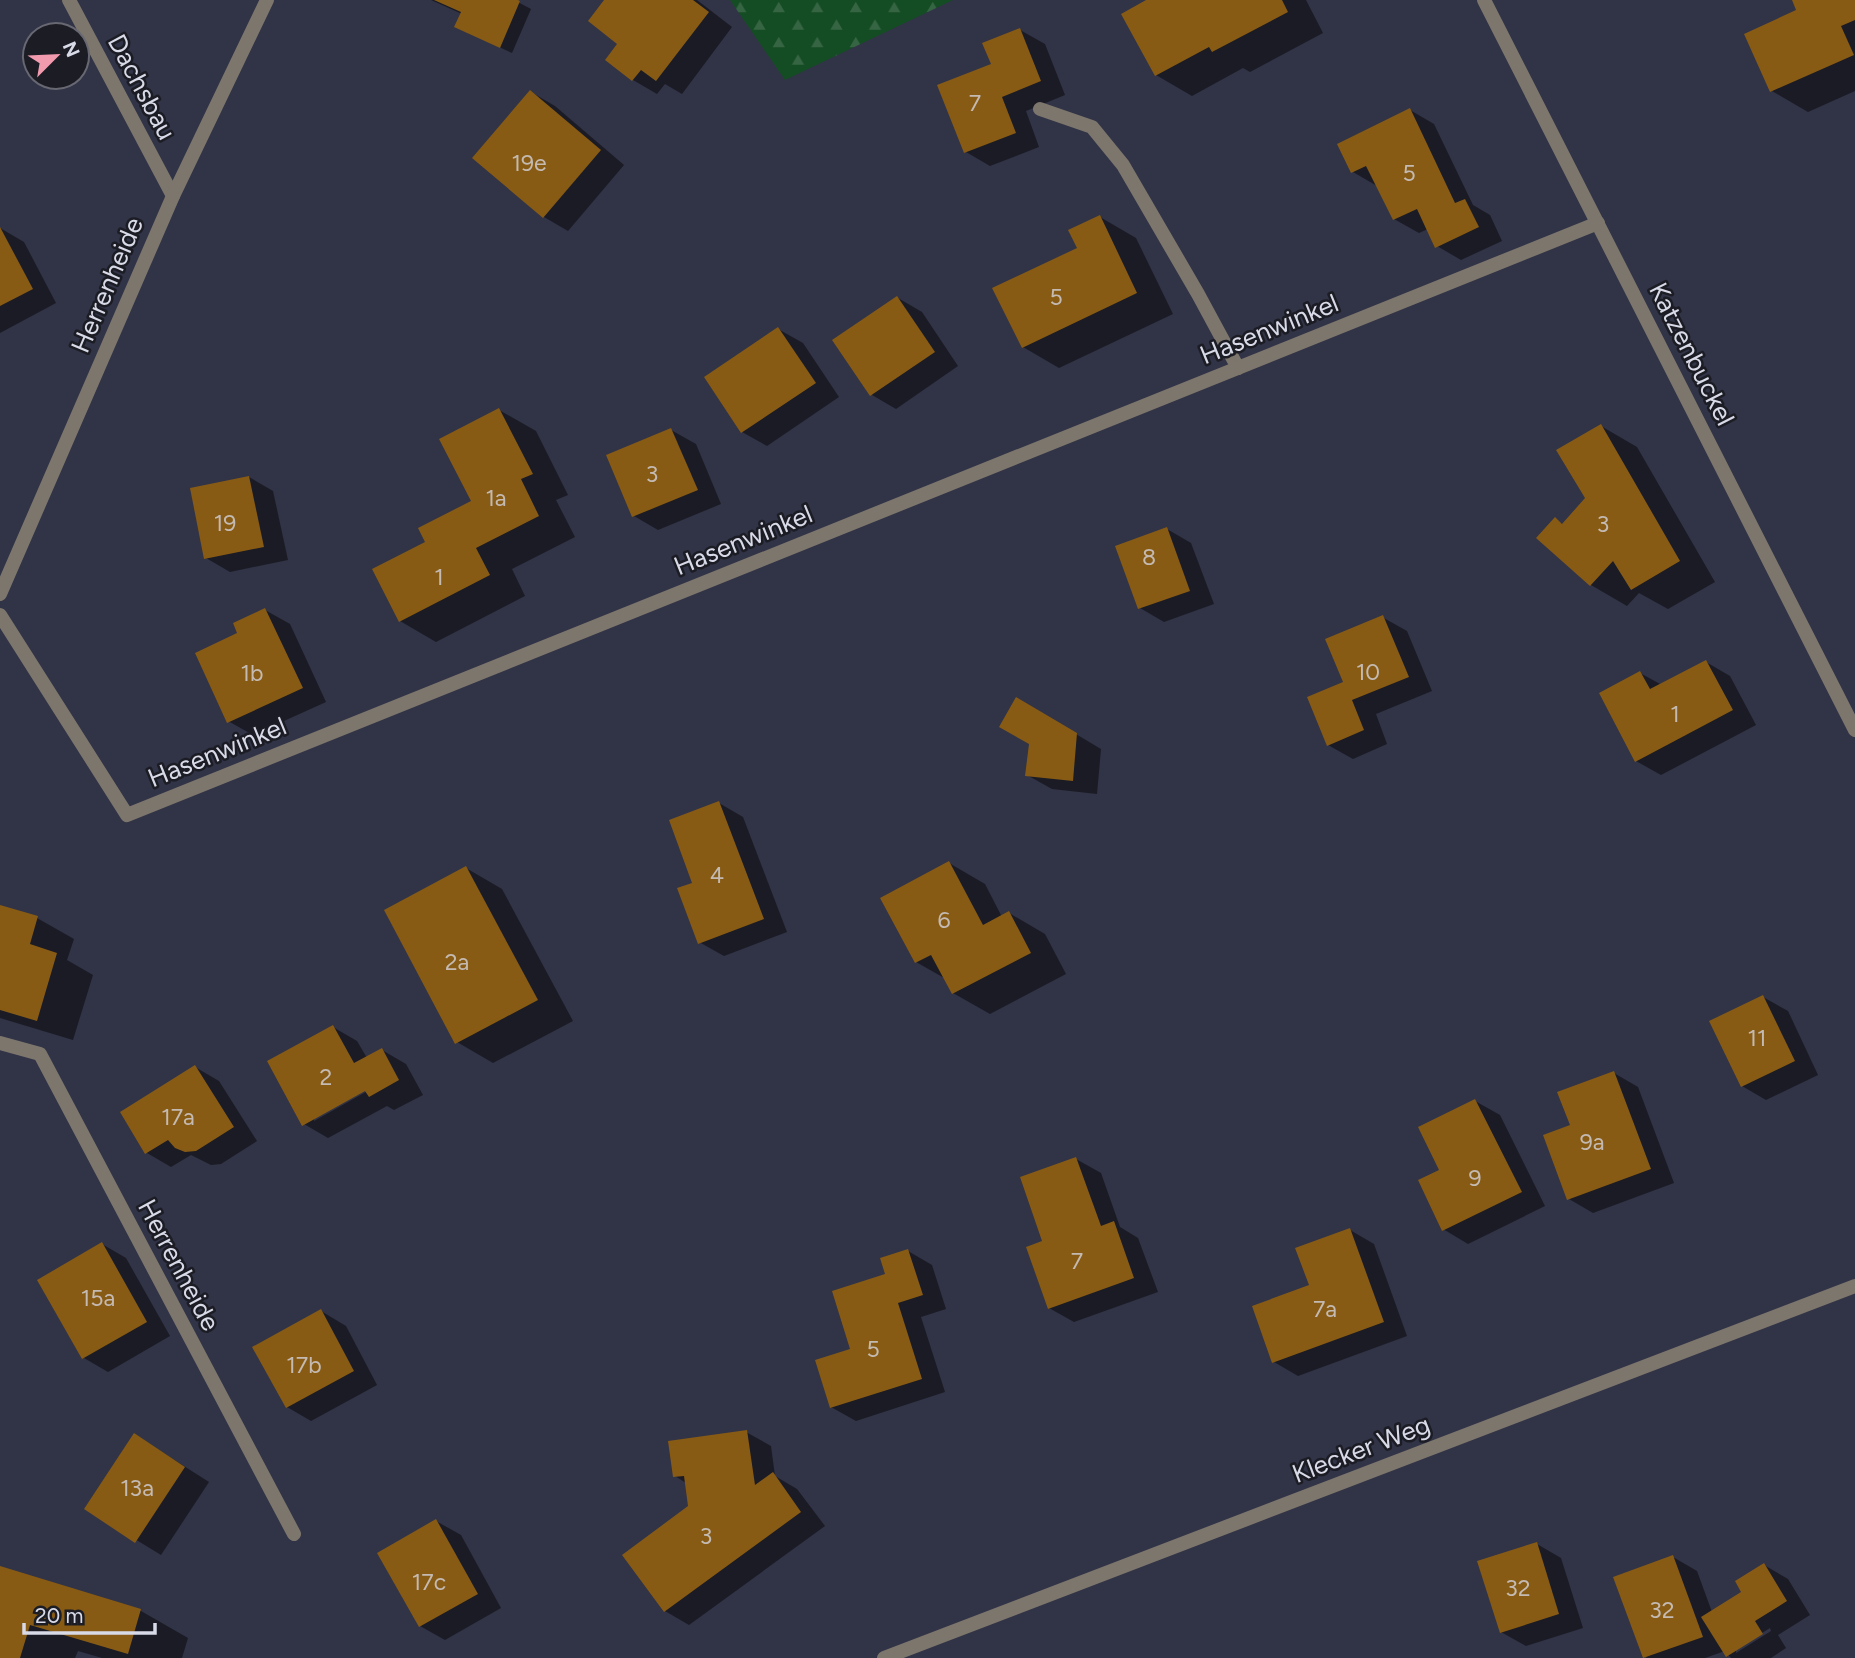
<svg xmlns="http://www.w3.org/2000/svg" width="1855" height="1658" font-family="Figtree,sans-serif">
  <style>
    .forest { fill: url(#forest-firs) }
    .shadow { fill: #0007; fill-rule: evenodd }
    .building { fill: #885b14 }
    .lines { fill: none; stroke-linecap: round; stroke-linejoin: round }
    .lane { stroke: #7d766d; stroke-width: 14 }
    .street { stroke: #7d766d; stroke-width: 14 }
    .labels { text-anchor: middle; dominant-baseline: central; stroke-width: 5; stroke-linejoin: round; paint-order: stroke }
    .number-label { font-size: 23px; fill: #c4bab2 }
    .street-label { font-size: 26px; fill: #d8dae7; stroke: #1b1c24 }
  </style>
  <defs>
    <pattern id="forest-firs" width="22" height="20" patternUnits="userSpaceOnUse" patternTransform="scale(1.75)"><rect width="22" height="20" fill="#144c23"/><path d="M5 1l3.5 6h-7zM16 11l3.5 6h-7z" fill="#356543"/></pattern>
  </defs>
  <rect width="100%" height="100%" fill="#313346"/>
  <path class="forest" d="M730,0H953L785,80Z"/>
  <g class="shadow">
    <path d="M431,0H514L531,9L512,53L468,33L462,14Z"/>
    <path d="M606,0H697L732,27L682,94L665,84L657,94L633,80Z"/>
    <path d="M1150,0H1306L1323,33L1250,72L1243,68L1192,96L1156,75Z"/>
    <path d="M1793,0H1855V91L1808,112L1772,91L1798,11Z"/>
    <path d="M1020,30L1045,44L1065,95L1026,111L1039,147L990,166L966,152L993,65Z"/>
    <path d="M531,92L555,106L624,165L568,231L544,217Z"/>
    <path d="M1410,110L1434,124L1473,205L1490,215L1502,241L1461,260L1437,246L1428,229L1419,233L1394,219L1377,186L1353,172Z"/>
    <path d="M1100,217L1136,238L1173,314L1059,368L1023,347L1079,249Z"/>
    <path d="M0,228L24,242L56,303L0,333Z"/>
    <path d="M898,298L922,312L958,366L896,409L872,395Z"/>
    <path d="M778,329L803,343L839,397L767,446L742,432Z"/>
    <path d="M499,410L536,431L568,495L556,500L575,537L512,569L525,596L436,642L400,621L427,543L473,502Z"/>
    <path d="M1601,426L1637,447L1715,582L1668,609L1639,593L1627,606L1591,585L1539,538L1555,520L1564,525L1587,498Z"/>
    <path d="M671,430L696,444L721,504L658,530L634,516Z"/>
    <path d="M249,477L273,491L288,560L230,572L206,558Z"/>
    <path d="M1167,529L1191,543L1214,604L1164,622L1140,608Z"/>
    <path d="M265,610L290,624L326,702L253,735L228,721Z"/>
    <path d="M1382,617L1407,631L1432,691L1376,714L1387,744L1353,759L1328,745L1345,683Z"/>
    <path d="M1706,662L1730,676L1756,725L1661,775L1636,761L1640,673L1662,685Z"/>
    <path d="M1017,699L1101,749L1097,794L1052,789L1027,775L1030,743Z"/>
    <path d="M719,803L743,817L787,932L724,956L699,942L695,884Z"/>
    <path d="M949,863L985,884L1002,917L1009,913L1045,934L1066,974L990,1014L953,993L946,979L916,962Z"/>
    <path d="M466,868L502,889L573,1021L493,1063L457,1042Z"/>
    <path d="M0,907L37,918L74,939L67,960L93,975L73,1040L0,1018Z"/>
    <path d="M1763,997L1788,1011L1818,1075L1766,1100L1742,1086Z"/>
    <path d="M333,1027L357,1041L367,1058L382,1050L406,1064L423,1095L394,1110L387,1106L328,1138L304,1124ZM372,1085L373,1088L314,1121V1117Z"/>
    <path d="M195,1067L219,1081L257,1141L221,1164L211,1165L191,1155L171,1167L147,1153Z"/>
    <path d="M1614,1073L1638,1087L1674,1183L1593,1213L1569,1199L1572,1126Z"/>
    <path d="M1475,1101L1500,1115L1545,1206L1468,1244L1443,1229Z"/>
    <path d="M1076,1159L1101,1173L1120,1227L1138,1238L1158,1292L1074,1322L1049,1308L1044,1242Z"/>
    <path d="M1350,1230L1374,1244L1407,1336L1298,1376L1274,1362L1311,1286Z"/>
    <path d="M102,1244L126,1258L170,1336L108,1372L84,1358Z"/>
    <path d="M908,1251L932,1265L946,1309L921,1317L945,1392L856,1421L831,1407L852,1351L887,1275Z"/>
    <path d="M321,1311L346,1326L377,1385L311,1421L287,1407Z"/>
    <path d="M746,1432L771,1446L775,1476L797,1489L825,1526L689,1625L665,1611L690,1507L686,1483L675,1476Z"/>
    <path d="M135,1435L209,1482L161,1555L86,1509Z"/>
    <path d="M436,1521L461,1535L501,1608L445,1640L420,1626Z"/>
    <path d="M1537,1544L1561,1558L1583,1628L1526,1646L1501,1632Z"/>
    <path d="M1673,1557L1697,1571L1712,1612L1743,1593L1764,1565L1788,1579L1810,1615L1778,1635L1786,1648L1771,1658H1731L1725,1651L1705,1658H1646ZM1770,1628L1771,1631L1736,1653V1649Z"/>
    <path d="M0,1568L141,1611L188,1638L182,1658H102L78,1651L75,1658H0Z"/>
  </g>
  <g class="building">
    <path d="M434,0H518L520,1L500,48L454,27L461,12Z"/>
    <path d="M604,0H693L709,12L656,81L641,70L632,81L605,60L617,44L588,21Z"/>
    <path d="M1146,0H1282L1288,12L1212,52L1209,47L1155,76L1121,14Z"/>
    <path d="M1792,0H1855V20L1841,26L1854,55L1770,92L1744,34L1796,10Z"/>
    <path d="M1020,28L1041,81L1002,97L1016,133L964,153L937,85L991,64L982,43Z"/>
    <path d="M530,90L601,150L543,218L472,158Z"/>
    <path d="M1410,108L1455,203L1465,199L1479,227L1435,248L1417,209L1393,220L1366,166L1351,173L1337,144Z"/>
    <path d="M1100,215L1137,293L1022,348L992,288L1077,248L1068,230Z"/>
    <path d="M0,227L33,289L0,306Z"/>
    <path d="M897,296L935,352L870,396L832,340Z"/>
    <path d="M778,327L816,383L741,433L704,377Z"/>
    <path d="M499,408L533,474L521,479L539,516L476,548L490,575L399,622L372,569L425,542L418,528L471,501L439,439Z"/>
    <path d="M1601,424L1680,561L1631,590L1613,561L1590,586L1536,538L1555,517L1562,524L1585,498L1556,450Z"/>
    <path d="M671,428L698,490L632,517L606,455Z"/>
    <path d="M249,476L264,547L204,559L190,488Z"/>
    <path d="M1167,527L1190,591L1138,609L1115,546Z"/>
    <path d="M265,608L303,688L227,723L195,653L237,633L233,623Z"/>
    <path d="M1383,615L1409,677L1352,700L1364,730L1327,746L1307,697L1343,682L1325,639Z"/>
    <path d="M1706,660L1733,710L1635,762L1599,693L1640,671L1650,689Z"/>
    <path d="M1016,697L1077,733L1073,781L1025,776L1029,744L999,727Z"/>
    <path d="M719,801L764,919L698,944L677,888L692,883L669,820Z"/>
    <path d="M949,861L983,925L1009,911L1031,953L952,994L931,955L915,963L880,898Z"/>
    <path d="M466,866L538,1000L455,1044L384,910Z"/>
    <path d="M0,905L38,916L30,944L57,953L37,1021L0,1010Z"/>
    <path d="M1763,995L1795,1061L1741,1087L1709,1021Z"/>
    <path d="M333,1025L354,1063L382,1048L399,1080L369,1097L365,1091L302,1126L267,1061Z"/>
    <path d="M195,1065L234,1127L196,1151L185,1152L175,1148L168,1140L145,1154L120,1112Z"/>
    <path d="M1614,1071L1651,1169L1567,1200L1543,1135L1570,1125L1557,1092Z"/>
    <path d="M1475,1099L1522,1192L1442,1231L1418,1180L1439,1170L1418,1127Z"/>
    <path d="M1076,1157L1101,1226L1114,1221L1134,1278L1048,1309L1026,1247L1042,1241L1020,1177Z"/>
    <path d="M1350,1228L1384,1322L1272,1363L1252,1306L1309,1285L1295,1248Z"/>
    <path d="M102,1242L147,1322L82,1359L37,1280Z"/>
    <path d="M908,1249L923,1295L898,1303L922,1379L830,1408L815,1360L850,1349L832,1291L885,1274L880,1258Z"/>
    <path d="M321,1309L354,1371L286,1408L252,1347Z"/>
    <path d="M747,1430L755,1485L773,1472L801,1512L664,1612L622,1555L688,1506L684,1476L673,1477L668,1441Z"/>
    <path d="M134,1433L185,1467L135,1543L84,1509Z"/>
    <path d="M436,1519L478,1594L419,1627L377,1553Z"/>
    <path d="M1537,1542L1559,1614L1500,1633L1477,1561Z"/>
    <path d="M1673,1555L1703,1637L1643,1658L1613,1577Z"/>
    <path d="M1764,1563L1787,1601L1755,1621L1763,1634L1726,1657L1701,1617L1741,1592L1735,1581Z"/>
    <path d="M0,1566L141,1609L128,1654L30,1625L20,1658H0Z"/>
  </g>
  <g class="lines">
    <path class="lane" d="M1040,109L1092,127L1123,165L1198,294L1238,368"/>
    <g class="street">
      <path d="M69,0L173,196"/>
      <path d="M1484,0L1855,730"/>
      <path d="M0,594L173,196L267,0"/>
      <path d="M0,615L127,815L1598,223"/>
      <path d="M0,1043L40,1054L294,1534"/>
      <path d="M884,1658L1855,1286"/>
    </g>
  </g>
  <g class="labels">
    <g class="number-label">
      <text x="975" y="103">7</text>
      <text x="529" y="163">19e</text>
      <text x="1409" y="173">5</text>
      <text x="1056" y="297">5</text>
      <text x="652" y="474">3</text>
      <text x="496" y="498">1a</text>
      <text x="225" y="523">19</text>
      <text x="1603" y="524">3</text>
      <text x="1149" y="557">8</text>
      <text x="439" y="577">1</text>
      <text x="1368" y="672">10</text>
      <text x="252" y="673">1b</text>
      <text x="1675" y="714">1</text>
      <text x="717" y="875">4</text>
      <text x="944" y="920">6</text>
      <text x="457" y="962">2a</text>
      <text x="1757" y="1038">11</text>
      <text x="326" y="1077">2</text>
      <text x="178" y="1117">17a</text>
      <text x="1592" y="1142">9a</text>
      <text x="1475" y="1178">9</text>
      <text x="1077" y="1261">7</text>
      <text x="98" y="1298">15a</text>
      <text x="1325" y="1309">7a</text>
      <text x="873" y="1349">5</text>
      <text x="304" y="1365">17b</text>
      <text x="137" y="1488">13a</text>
      <text x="706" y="1536">3</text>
      <text x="429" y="1582">17c</text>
      <text x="1518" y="1588">32</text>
      <text x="1662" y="1610">32</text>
    </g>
    <g class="street-label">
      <text transform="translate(142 87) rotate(62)">Dachsbau</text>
      <text transform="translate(107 285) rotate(-67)">Herrenheide</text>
      <text transform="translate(1269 329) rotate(-22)">Hasenwinkel</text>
      <text transform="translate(1692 354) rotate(63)">Katzenbuckel</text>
      <text transform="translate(743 540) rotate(-22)">Hasenwinkel</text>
      <text transform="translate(217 752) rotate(-22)">Hasenwinkel</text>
      <text transform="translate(179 1265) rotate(62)">Herrenheide</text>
      <text transform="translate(1361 1449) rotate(-21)">Klecker Weg</text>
    </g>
  </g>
  <g transform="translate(56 56) rotate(66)"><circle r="33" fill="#1b1c24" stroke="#676872" stroke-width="2"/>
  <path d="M0-5L12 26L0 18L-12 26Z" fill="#f29aae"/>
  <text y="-10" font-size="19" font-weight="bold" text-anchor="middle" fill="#d8dae7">N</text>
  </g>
  <path d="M24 1623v10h131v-10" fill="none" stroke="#d8dae7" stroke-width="3.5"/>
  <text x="35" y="1623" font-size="21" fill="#d8dae7" stroke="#1b1c24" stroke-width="5" paint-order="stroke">20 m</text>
</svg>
